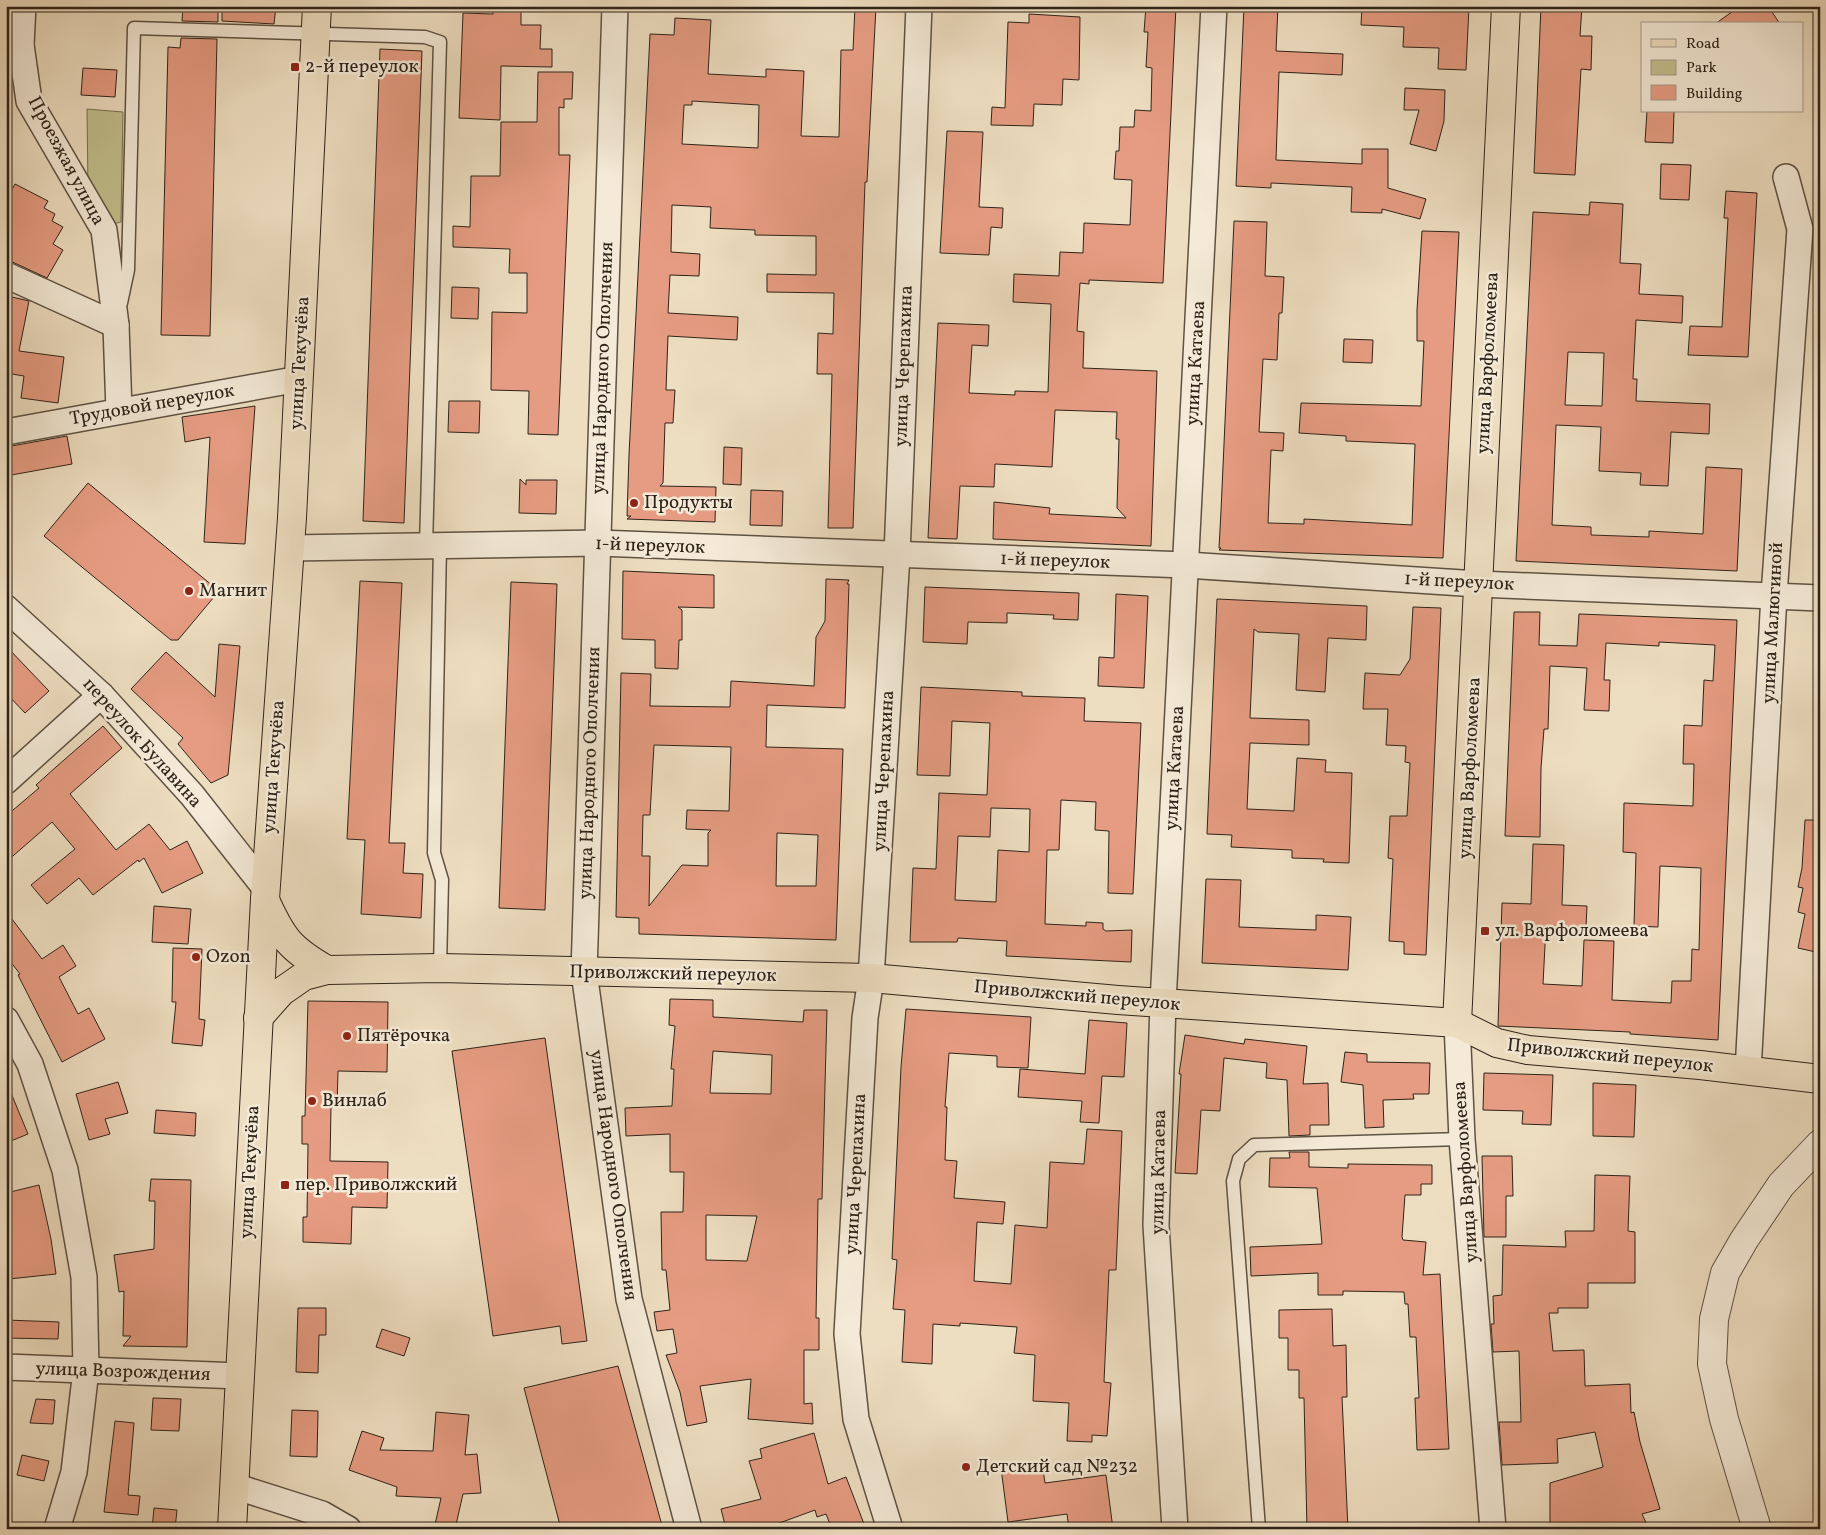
<svg xmlns="http://www.w3.org/2000/svg" width="1826" height="1535" font-family="Vollkorn,serif">
  <style>
    .green { fill: #c1bf8d; stroke: #787153 }
    .building { fill: #e69c82; stroke: #2e2319; fill-rule: evenodd }
    .lines { fill: none; stroke-linecap: round; stroke-linejoin: round }
    .service-casing { stroke: #5e5243; stroke-width: 15 }
    .minor-casing { stroke: #5e5243; stroke-width: 28 }
    .tertiary-casing { stroke: #5e5243; stroke-width: 30 }
    .primary-casing { stroke: #2e2319; stroke-width: 30 }
    .service { stroke: #f4ead7; stroke-width: 12 }
    .minor { stroke: #f4ead7; stroke-width: 25 }
    .tertiary { stroke: #f4ead7; stroke-width: 28 }
    .primary { stroke: #eedec1; stroke-width: 28 }
    .poi-dot { fill: #8f2418; stroke: #f4ead7; stroke-width: 2 }
    .labels { text-anchor: middle; dominant-baseline: central; stroke-width: 5; stroke-linejoin: round; paint-order: stroke }
    .poi-label { font-size: 19px; fill: #2e2319; stroke: #f4ead7; text-anchor: start }
    .street-label { font-size: 19px; fill: #2e2319; stroke: #f4ead7 }
  </style>
  <rect width="100%" height="100%" fill="#eedec1"/>
  <filter id="stains"><feTurbulence type="fractalNoise" baseFrequency=".004" numOctaves="4"/><feColorMatrix values="0 0 0 0 .2 0 0 0 0 .09 0 0 0 0 .02 0 0 0 .5 -.17"/></filter>
  <radialGradient id="worn" r=".72"><stop offset=".6" stop-color="#630" stop-opacity="0"/><stop offset="1" stop-color="#630" stop-opacity=".3"/></radialGradient>
  <path class="green" d="M87,109L123,112L121,222L113,224L88,190Z"/>
  <g class="building">
    <path d="M183,6H218V22L182,21Z"/>
    <path d="M222,6H276L274,24L222,21Z"/>
    <path d="M493,6H521V25H541L540,49H552V67L501,66L500,120L459,118L463,13L493,14Z"/>
    <path d="M855,6H876L867,182H865L853,528H828L832,374H817L818,333L833,334L834,293L767,292V274L816,275V236L755,235V230L710,228L711,207L672,205L671,252L700,254L699,276L670,275L668,313L738,317L737,340L668,336L666,390H675L673,423H665L663,483L660,486L716,487L715,522L627,519L631,516H627L629,455L650,34L674,35L675,18L711,20L708,74L766,77V69L804,71L801,136L839,137L841,50H853ZM692,101L759,105L758,148L682,144L684,105H692Z"/>
    <path d="M1146,6H1176L1163,283L1089,280V284L1080,283L1077,331L1084,332L1083,368L1157,371L1151,546L993,539L994,502L1050,508L1049,514L1126,518L1117,508L1119,439H1116L1117,412L1055,410L1052,467L995,464L994,487L960,486L957,539L928,538L938,323L989,325L988,346L972,345L969,393L1015,395V391L1048,392L1051,304L1013,302L1014,274L1059,276L1060,252L1083,253L1084,223L1130,225L1132,180L1114,179L1116,151H1119L1120,127H1134L1135,110L1151,111L1152,68L1146,67L1148,32H1144Z"/>
    <path d="M1244,6H1278L1276,51L1343,54L1342,75L1279,72L1276,160L1362,164V149H1388V188L1426,199L1420,219L1382,209V213L1351,212L1352,187L1271,183V188L1236,186Z"/>
    <path d="M1362,6H1469L1466,70L1438,69L1439,48L1403,47L1404,27L1361,25Z"/>
    <path d="M1541,6H1582L1580,36H1592L1591,70L1581,69L1575,175L1534,173Z"/>
    <path d="M1740,6H1768L1780,24H1715Z"/>
    <path d="M1029,14L1080,17L1079,80L1063,79L1062,105L1034,104L1033,126L991,125L992,107L1005,108L1008,22L1029,23Z"/>
    <path d="M181,38L217,39L210,336L161,335L168,47L180,48Z"/>
    <path d="M380,49L422,51L404,523L363,521Z"/>
    <path d="M83,68L117,70L115,97L81,95Z"/>
    <path d="M538,72H573L572,99H564V108L559,107V155H570L558,435L528,434L529,391L491,390L492,312L527,313V273H509L510,249L453,247V226L470,227L471,176H500L501,122H537Z"/>
    <path d="M1405,88L1445,90L1444,121L1436,151L1410,144L1419,110H1404Z"/>
    <path d="M1647,111H1674L1673,143L1645,142Z"/>
    <path d="M947,131L983,132L979,207L1003,208L1002,228L991,227L989,255L940,253Z"/>
    <path d="M1661,164L1691,165L1689,200L1660,199Z"/>
    <path d="M15,184L48,201L44,208L55,214L52,221L63,227L53,244L63,250L47,278L6,259V200Z"/>
    <path d="M1726,191L1757,193L1748,357L1688,355L1690,326L1722,327L1728,218H1724Z"/>
    <path d="M1590,202L1623,204L1620,263L1641,264L1639,294L1683,296L1682,323L1636,320L1633,379H1637L1636,401L1710,404L1709,434L1671,432L1668,486L1640,485L1641,473L1599,471L1601,427L1556,425L1552,525L1591,527V535L1649,537V531L1703,534L1706,467L1742,469L1737,571L1516,561L1533,212L1589,215ZM1568,352L1604,353L1602,406L1565,405Z"/>
    <path d="M1234,221L1267,222L1265,276L1284,277L1282,313H1279L1277,360L1263,359L1259,432L1284,433L1283,451L1271,450L1268,523L1304,524V519L1412,525L1415,444L1346,441V436L1299,433L1301,403L1421,406L1424,341H1417V310L1422,231L1459,232L1443,558L1219,550L1221,548H1219L1221,511Z"/>
    <path d="M452,287L479,288L478,319L451,318Z"/>
    <path d="M12,297L29,301L19,351L64,357L58,403L21,398L24,376L6,373V327Z"/>
    <path d="M1344,339L1373,340L1372,363L1343,362Z"/>
    <path d="M449,401H480L479,433L448,432Z"/>
    <path d="M255,406L245,544L204,542L210,437L185,442L182,417Z"/>
    <path d="M67,436L72,464L6,476V447Z"/>
    <path d="M724,447L742,448L741,485L723,484Z"/>
    <path d="M520,479L526,485V480H557L556,514L519,513Z"/>
    <path d="M88,483L219,591L178,640H171L44,536Z"/>
    <path d="M751,490L783,491L782,526L750,525Z"/>
    <path d="M623,571L714,575V608L678,607L682,610V640H679L678,669L655,668V640L622,639Z"/>
    <path d="M826,579L849,580L847,584H849L845,708L767,705L766,747L843,749L836,940L639,934V918L616,917L621,673L651,674L650,706L730,707L731,681L814,686L816,637L825,621ZM654,745L731,747L729,811L687,810L686,829L711,830L708,833V866L682,865L649,906L650,856H642L643,815H650ZM777,833L818,835L816,886H776Z"/>
    <path d="M360,581L402,583L389,843H405L403,873L423,874L421,918L361,914L365,840L347,839Z"/>
    <path d="M511,582L557,584L545,910L499,908Z"/>
    <path d="M925,587L1079,593L1078,620L1053,619L1054,615L1007,613V623L968,622L967,644L923,642Z"/>
    <path d="M1116,594L1148,596L1144,688L1098,686L1099,657L1114,658Z"/>
    <path d="M1217,599L1367,606L1366,640L1328,638L1325,692L1296,690L1299,634L1258,632L1254,629L1250,718L1309,720V745L1250,743L1247,809L1294,811L1297,758L1326,760L1325,772L1352,773L1349,863L1323,862L1324,859L1292,858V850L1231,847L1232,835L1207,834Z"/>
    <path d="M1413,607L1441,608L1426,955L1404,954V942L1389,941L1393,859L1388,858L1390,816H1407L1410,763L1405,762L1406,746L1386,745L1388,709H1363L1365,673L1400,675L1410,659Z"/>
    <path d="M1514,612H1540L1539,645L1577,646L1579,614L1737,620L1718,1040L1630,1034V1032L1498,1026L1502,903L1531,904L1533,844L1564,845L1562,905L1587,906L1586,927L1546,926L1543,984L1582,986L1584,940L1614,941L1612,1000L1671,1003L1672,981H1691L1692,949L1699,950L1701,868L1660,866L1658,927L1634,926L1636,853L1623,852L1624,803L1693,806L1694,764H1683L1684,725L1702,726L1704,680L1713,681L1715,645L1659,642V646L1606,643L1604,680H1610L1609,711L1584,710L1587,668L1550,666L1548,729H1544L1541,768L1540,837L1505,836Z"/>
    <path d="M219,644L240,646L228,775L211,783L178,744L183,738L131,689L166,652L215,697Z"/>
    <path d="M6,646L49,691L25,713L6,693Z"/>
    <path d="M921,687L1022,692V696L1085,698L1084,721L1141,723L1133,894L1108,893L1109,831L1095,830L1096,802L1061,800L1059,850H1047L1045,924L1086,926V922L1103,923V929L1106,931L1132,930L1131,962L1006,956L1007,941L958,938L957,942H910L913,868L936,869L939,793L987,795L990,723L952,721L950,776L917,775ZM991,808L1030,809L1029,852L998,850L996,902L955,900L958,836L990,837Z"/>
    <path d="M103,726L122,748L70,794L116,850L149,824L170,850L187,841L203,873L162,893L144,858L139,862L138,860L93,895L79,878L47,904L31,885L75,849L52,822L6,862V816L39,788L36,785L56,767Z"/>
    <path d="M1805,820H1820V953L1798,948L1805,914L1798,912L1803,888L1798,887L1802,868Z"/>
    <path d="M1206,879L1241,880L1239,927L1316,930V915L1351,917L1348,970L1202,963Z"/>
    <path d="M154,906L191,909L188,944L152,942Z"/>
    <path d="M6,911L42,959L63,945L76,966L59,977L78,1014L89,1008L105,1039L62,1062L18,975L20,974L6,956Z"/>
    <path d="M173,948L202,949L199,1019L205,1020L202,1046L172,1043L176,1002H172Z"/>
    <path d="M670,999L713,1000V1017L803,1022L804,1010H827L822,1199H818L816,1318H819V1350H804V1404L812,1403L813,1424L748,1419L751,1379L700,1386L707,1422L687,1426L680,1392L666,1355L677,1353L673,1329L657,1331L654,1312L670,1310L666,1270H662L661,1212H683L684,1172H670V1134L626,1136L625,1108L672,1106L674,1069H671L675,1026L669,1025ZM713,1051L772,1055L771,1094L710,1093ZM706,1215L757,1216L747,1261L706,1260Z"/>
    <path d="M308,1001L388,1002L387,1072L338,1071L337,1107H331L330,1161L388,1162L387,1208L352,1207L351,1244L303,1242V1217H307L308,1144H302V1116H305Z"/>
    <path d="M906,1009L1031,1017L1028,1068L997,1067V1056L949,1053L945,1107H947L945,1160L957,1161L954,1198L1005,1202L1003,1224L977,1222L974,1281L1011,1284L1015,1225L1047,1228L1050,1162L1084,1164L1087,1129L1122,1131L1116,1270H1109L1104,1382L1111,1383L1107,1436L1092,1435V1442L1067,1441L1069,1403L1033,1401L1035,1355L1014,1353L1017,1327L960,1323V1326L933,1324L932,1364L902,1362L905,1310L893,1309L897,1260L892,1259L901,1067Z"/>
    <path d="M1089,1020L1127,1023L1124,1077L1102,1076L1099,1123L1080,1122L1082,1101L1018,1097L1020,1069L1085,1074Z"/>
    <path d="M1185,1035L1244,1044L1245,1039L1307,1046L1303,1084L1328,1083L1329,1125H1310V1135L1289,1136L1287,1080L1266,1078L1267,1063L1224,1058L1220,1111L1201,1110L1197,1174L1175,1173L1181,1074H1179Z"/>
    <path d="M545,1038L587,1341L562,1344L560,1326L493,1336L452,1051Z"/>
    <path d="M1345,1052L1367,1054V1062L1430,1063L1429,1094H1413L1414,1099L1383,1100L1384,1127L1365,1128L1363,1085L1341,1082Z"/>
    <path d="M1484,1073L1553,1075L1551,1125L1522,1124L1523,1111L1483,1110Z"/>
    <path d="M6,1081L28,1134L6,1143Z"/>
    <path d="M118,1082L128,1113L105,1119L110,1134L89,1140L76,1094Z"/>
    <path d="M1593,1083L1636,1085L1634,1137L1593,1136Z"/>
    <path d="M156,1110L196,1113L195,1136L154,1133Z"/>
    <path d="M1289,1152H1309V1167L1348,1168V1164L1432,1165V1184H1421V1195H1405L1402,1237L1403,1240L1426,1242L1423,1275L1440,1274L1449,1449L1417,1450L1415,1398H1419L1416,1337H1410L1408,1304H1405L1404,1292L1343,1291V1295H1318V1273L1251,1276L1250,1247L1322,1244L1317,1188L1269,1187L1270,1158H1290Z"/>
    <path d="M1482,1156H1512L1513,1196H1506V1237H1484Z"/>
    <path d="M1595,1175L1630,1176L1628,1231L1635,1232V1283H1588V1308H1558V1313H1549L1553,1351L1584,1350L1585,1386L1630,1384L1631,1413L1634,1412L1640,1442L1660,1509L1642,1514L1649,1529H1550V1483L1603,1467L1595,1432L1557,1439L1558,1463L1502,1465L1499,1422H1521L1519,1351L1493,1352L1491,1324H1494L1493,1296L1502,1295L1503,1245L1566,1247L1565,1231H1594Z"/>
    <path d="M151,1179L191,1180L187,1347L123,1346L131,1336H123L124,1291L119,1292L114,1255L154,1249L155,1201H149Z"/>
    <path d="M39,1185L51,1239L56,1274L9,1279L6,1259V1193Z"/>
    <path d="M298,1308H326V1335H319L318,1373L296,1372Z"/>
    <path d="M1332,1309L1333,1346L1346,1345L1347,1397H1342L1348,1529H1307L1304,1398H1299V1370H1288V1338H1279V1310Z"/>
    <path d="M6,1320L59,1322L58,1339L6,1338Z"/>
    <path d="M382,1329L410,1338L404,1356L376,1347Z"/>
    <path d="M618,1366L663,1529H561L524,1388Z"/>
    <path d="M153,1398L181,1399L179,1431L151,1430Z"/>
    <path d="M36,1399L55,1400L53,1424L30,1423Z"/>
    <path d="M292,1410L318,1411L317,1457L290,1456Z"/>
    <path d="M436,1412L469,1415L465,1455L477,1454L481,1493L463,1494L455,1529H434L441,1498L396,1496L397,1487L349,1470L362,1431L384,1438L380,1450L433,1451Z"/>
    <path d="M115,1421L134,1423L128,1495L140,1496L138,1515L104,1512Z"/>
    <path d="M814,1433L828,1484L846,1477L866,1529H832L826,1514L817,1517L815,1510L774,1525L776,1529H726L721,1509L761,1499L749,1461L762,1458L760,1449Z"/>
    <path d="M22,1455L49,1461L44,1481L17,1475Z"/>
    <path d="M1042,1462L1045,1483L1106,1475L1113,1529H1069L1067,1514L1008,1522L1001,1468Z"/>
    <path d="M154,1508L177,1510L175,1529H152Z"/>
  </g>
  <g class="lines">
    <defs>
      <g id="service">
        <path d="M121,303L128,270L134,28L425,37L440,42L426,546"/>
        <path d="M440,545L434,853L442,880L440,968"/>
        <path d="M1259,1529L1233,1181L1239,1159L1254,1145L1462,1139"/>
      </g>
      <g id="minor">
        <path d="M615,6L584,972L629,1299L689,1529"/>
        <path d="M6,41L21,45L29,101L104,230L116,325L119,411"/>
        <path d="M21,45L23,6"/>
        <path d="M6,275L116,325"/>
        <path d="M6,432L299,379"/>
        <path d="M290,548L598,543L1186,565L1478,584L1820,598"/>
        <path d="M6,608L101,695L192,795L266,889"/>
        <path d="M6,781L101,695"/>
        <path d="M6,1020L30,1064L65,1170L84,1277L86,1370L74,1472L57,1529"/>
        <path d="M1457,1023L1462,1139L1493,1529"/>
        <path d="M1748,1071L1774,595L1800,229L1786,177"/>
        <path d="M6,1367L240,1376"/>
        <path d="M234,1486L322,1514L348,1529"/>
        <path d="M890,1529L856,1419L847,1334L865,1018L871,978L897,555L919,6"/>
        <path d="M1175,1529L1156,1225L1163,1003L1214,6"/>
      </g>
      <path id="tertiary" d="M1757,1529L1724,1419L1712,1364L1714,1319L1725,1273L1744,1240L1781,1185L1820,1144"/>
      <g id="primary">
        <path d="M265,900C282,938 290,949 327,970"/>
        <path d="M258,1018L281,992L304,976L327,970L440,968L871,978L1118,1000L1457,1023L1497,1043L1528,1050L1700,1065L1820,1079"/>
        <path d="M1457,1023L1506,6"/>
        <path d="M232,1529L265,899L292,518L317,6"/>
      </g>
    </defs>
    <use href="#service" class="service-casing"/>
    <use href="#minor" class="minor-casing"/>
    <use href="#tertiary" class="tertiary-casing"/>
    <use href="#primary" class="primary-casing"/>
    <use href="#service" class="service"/>
    <use href="#minor" class="minor"/>
    <use href="#tertiary" class="tertiary"/>
    <use href="#primary" class="primary"/>
  </g>
  <g class="poi-dot">
    <rect x="290" y="62" width="10" height="10" rx="2.5"/>
    <circle cx="634" cy="503" r="5"/>
    <circle cx="189" cy="591" r="5"/>
    <rect x="1480" y="926" width="10" height="10" rx="2.5"/>
    <circle cx="196" cy="957" r="5"/>
    <circle cx="347" cy="1036" r="5"/>
    <circle cx="312" cy="1101" r="5"/>
    <rect x="280" y="1180" width="10" height="10" rx="2.5"/>
    <circle cx="966" cy="1467" r="5"/>
  </g>
  <g class="labels">
    <g class="poi-label">
      <text x="305" y="67">2-й переулок</text>
      <text x="644" y="503">Продукты</text>
      <text x="199" y="591">Магнит</text>
      <text x="1495" y="931">ул. Варфоломеева</text>
      <text x="206" y="957">Ozon</text>
      <text x="357" y="1036">Пятёрочка</text>
      <text x="322" y="1101">Винлаб</text>
      <text x="295" y="1185">пер. Приволжский</text>
      <text x="976" y="1467">Детский сад №232</text>
    </g>
    <g class="street-label">
      <text transform="translate(66 161) rotate(62)">Проезжая улица</text>
      <text transform="translate(300 363) rotate(-87)">улица Текучёва</text>
      <text transform="translate(1196 363) rotate(-87)">улица Катаева</text>
      <text transform="translate(1488 363) rotate(-87)">улица Варфоломеева</text>
      <text transform="translate(904 366) rotate(-88)">улица Черепахина</text>
      <text transform="translate(603 368) rotate(-88)">улица Народного Ополчения</text>
      <text transform="translate(152 405) rotate(-10)">Трудовой переулок</text>
      <text transform="translate(650 546) rotate(2)">1-й переулок</text>
      <text transform="translate(1055 561) rotate(2)">1-й переулок</text>
      <text transform="translate(1459 582) rotate(3)">1-й переулок</text>
      <text transform="translate(1773 623) rotate(-87)">улица Малюгиной</text>
      <text transform="translate(142 743) rotate(48)">переулок Булавина</text>
      <text transform="translate(274 767) rotate(-86)">улица Текучёва</text>
      <text transform="translate(1175 768) rotate(-87)">улица Катаева</text>
      <text transform="translate(1470 768) rotate(-87)">улица Варфоломеева</text>
      <text transform="translate(884 771) rotate(-87)">улица Черепахина</text>
      <text transform="translate(590 773) rotate(-88)">улица Народного Ополчения</text>
      <text transform="translate(673 974) rotate(1)">Приволжский переулок</text>
      <text transform="translate(1077 996) rotate(5)">Приволжский переулок</text>
      <text transform="translate(1610 1056) rotate(6)">Приволжский переулок</text>
      <text transform="translate(250 1172) rotate(-87)">улица Текучёва</text>
      <text transform="translate(1159 1172) rotate(-89)">улица Катаева</text>
      <text transform="translate(1466 1172) rotate(-94)">улица Варфоломеева</text>
      <text transform="translate(856 1174) rotate(-87)">улица Черепахина</text>
      <text transform="translate(613 1175) rotate(82)">улица Народного Ополчения</text>
      <text transform="translate(123 1372) rotate(2)">улица Возрождения</text>
    </g>
  </g>
  <rect width="1826" height="1535" fill="none" stroke="#eedec1" stroke-width="25"/>
  <rect x="8" y="8" width="1811" height="1520" fill="none" stroke="#2e2319" stroke-width="2.5"/>
  <rect x="12" y="12" width="1801" height="1510" fill="none" stroke="#2e2319"/>
  <rect x="1641" y="22" width="162" height="90" fill="#f4ead7" stroke="#a59a8b"/>
  <rect x="1651" y="39" width="25" height="8" fill="#eedec1" stroke="#a59a8b"/>
  <text x="1686" y="48" font-size="15" fill="#2e2319">Road</text>
  <rect x="1651" y="60" width="25" height="15" fill="#c1bf8d" stroke="#a59a8b"/>
  <text x="1686" y="72" font-size="15" fill="#2e2319">Park</text>
  <rect x="1651" y="85" width="25" height="15" fill="#e69c82" stroke="#a59a8b"/>
  <text x="1686" y="98" font-size="15" fill="#2e2319">Building</text>
  <rect width="100%" height="100%" filter="url(#stains)"/>
  <rect width="100%" height="100%" fill="url(#worn)"/>
</svg>
